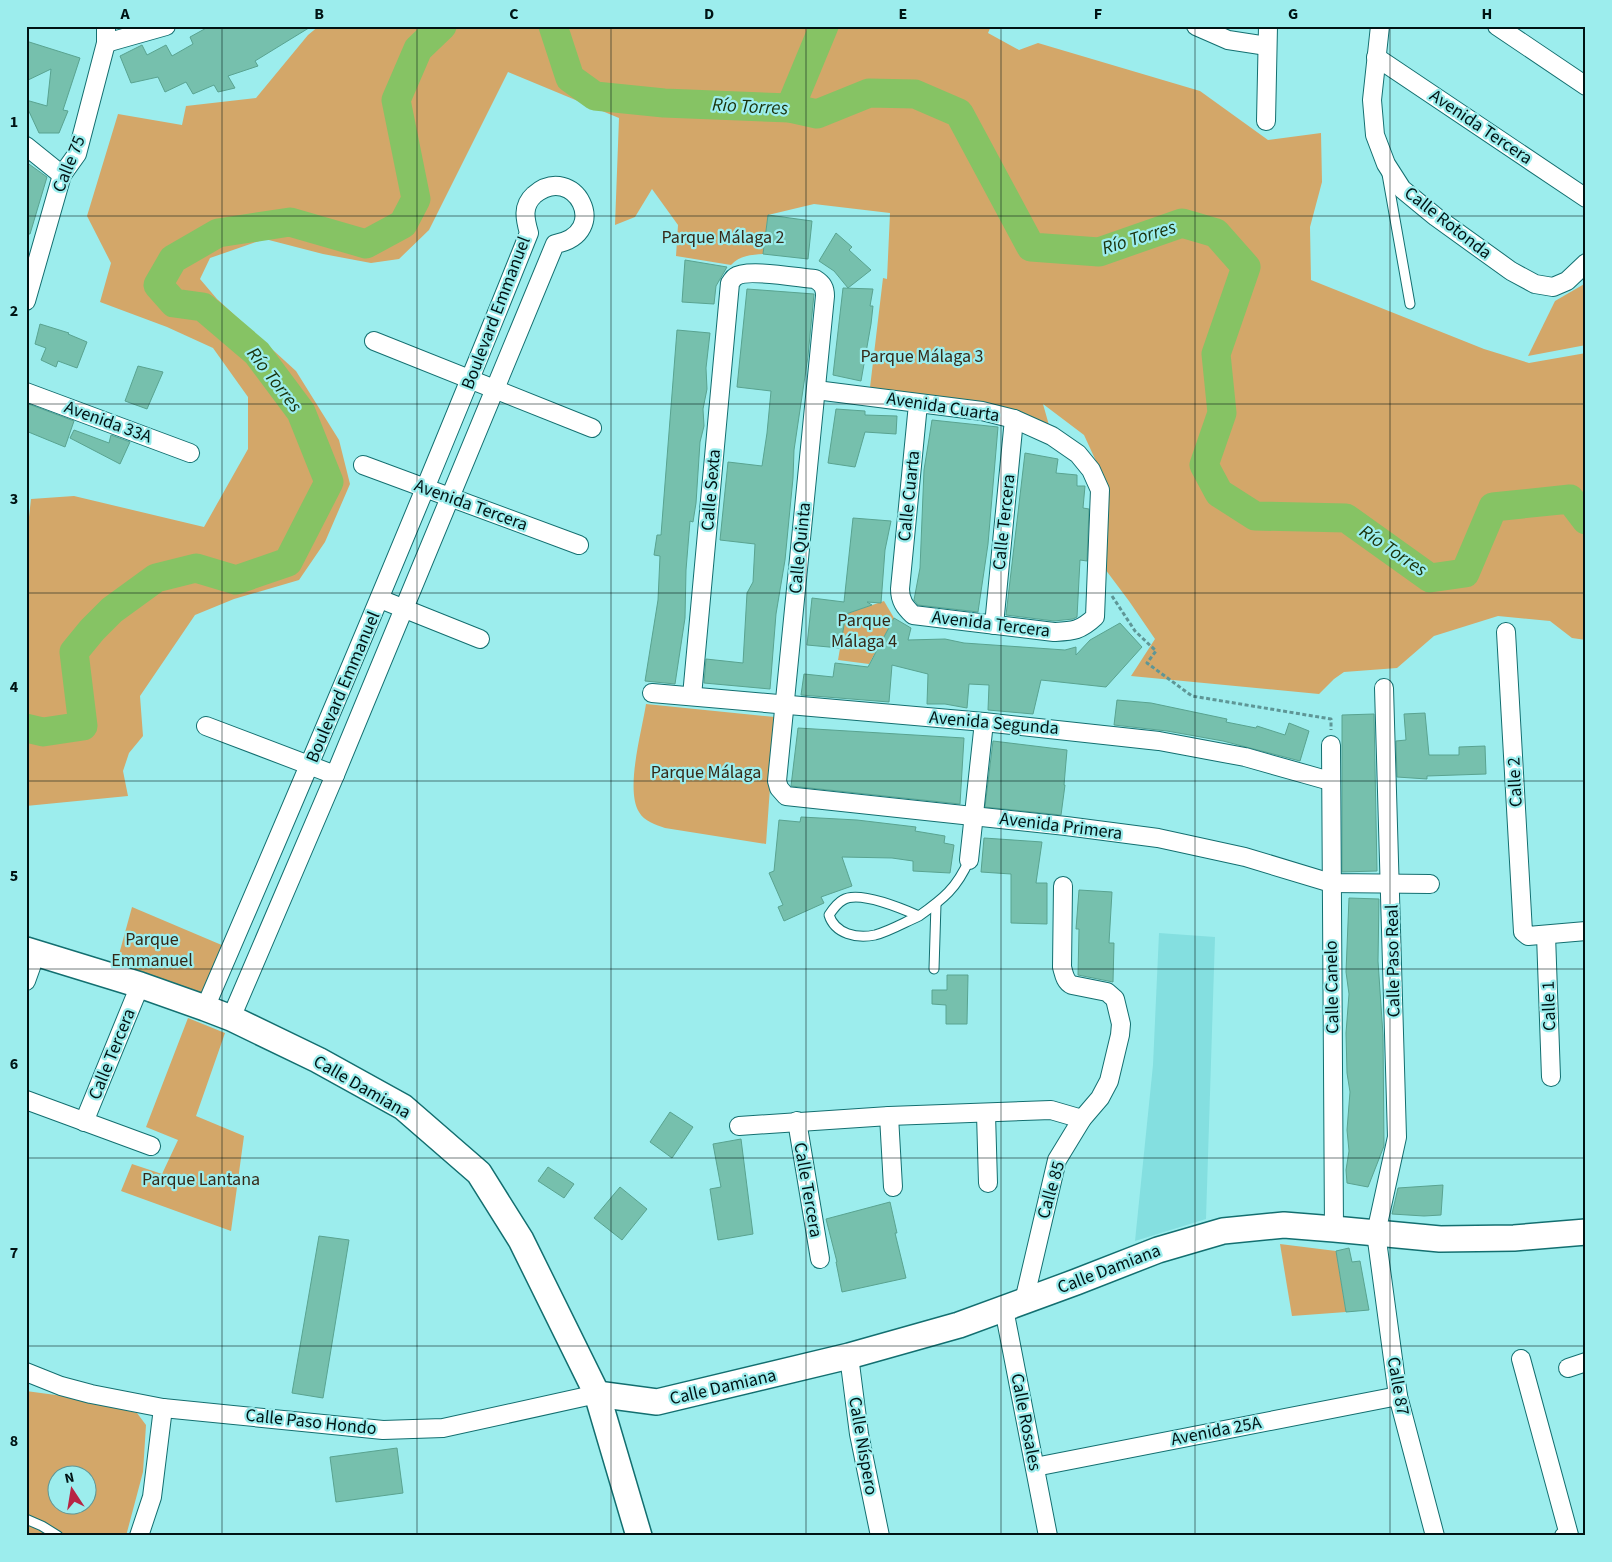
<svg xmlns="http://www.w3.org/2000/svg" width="1612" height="1562" font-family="'Source Sans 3',sans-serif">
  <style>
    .built { fill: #84dfe0 }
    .green { fill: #d3a769; fill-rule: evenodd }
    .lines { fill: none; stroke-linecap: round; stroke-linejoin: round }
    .river { stroke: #86c364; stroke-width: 29 }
    .building { fill: #76c0ad; stroke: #59a390 }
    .lane-casing { stroke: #136f70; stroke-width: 11 }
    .street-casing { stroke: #136f70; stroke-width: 20 }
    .secondary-casing { stroke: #136f70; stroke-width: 28 }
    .path { stroke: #5e9696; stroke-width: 3; stroke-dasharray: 4 2.5; stroke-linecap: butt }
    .lane { stroke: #fff; stroke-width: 9 }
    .street { stroke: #fff; stroke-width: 18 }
    .secondary { stroke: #fff; stroke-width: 25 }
    .grid { fill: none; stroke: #001314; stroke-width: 1; stroke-opacity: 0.55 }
    .labels { text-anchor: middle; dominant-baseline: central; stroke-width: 4.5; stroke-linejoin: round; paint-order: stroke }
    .street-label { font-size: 18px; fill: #001314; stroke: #9ceded }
    .park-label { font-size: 18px; fill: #352817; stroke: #9ceded }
    .water-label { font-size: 19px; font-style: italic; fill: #1a320b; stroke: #9ceded }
    .neatline { fill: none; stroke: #001314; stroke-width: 2 }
    .grid-label { font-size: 16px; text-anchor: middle; font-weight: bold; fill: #001314 }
  </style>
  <rect width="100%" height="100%" fill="#9ceded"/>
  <path class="built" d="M1159,933L1215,937L1206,1219L1135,1241L1153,1065Z"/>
  <g class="green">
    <path d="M319,26H991L988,33L1019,50L1038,43L1200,91L1268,140L1321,133L1322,182L1310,227L1311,280L1484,349L1529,363L1586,353V640L1572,638L1550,621L1498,616L1434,636L1397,668L1344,672L1334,679L1319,694L1131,676L1155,639L1129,601L1105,569L1107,485L1084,435L1043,404L1052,436L1014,419L869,396L883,278L887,279L890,213L814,204L768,215L763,254C751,255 740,255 731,265L676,256L678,225L652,189L635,217L615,225L619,118L508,72L429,230L399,259L371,263L323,254L265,239L210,258L200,279L217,299L296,371L339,440L350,484L325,542L299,580L234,599L195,615L140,696L143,736L129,753L123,771L128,796L26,806V544L31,499L74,496L204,527L248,449V397L213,348L167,327L100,302L111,263L87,216L118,114L182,125L186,106L256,98L308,35Z"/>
    <path d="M1586,283V345L1528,356L1555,301Z"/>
    <path d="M884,601L894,618L869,664L838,660L846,614Z"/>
    <path d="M646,704L775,717L766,844L665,828C656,825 644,821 639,812C625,789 642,731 646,704Z"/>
    <path d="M132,907L224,946L200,998L115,969Z"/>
    <path d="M188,1018L225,1033L196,1116L244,1136L231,1231L121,1191L132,1164L162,1174L178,1140L146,1127Z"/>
    <path d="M1280,1244L1336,1251L1346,1312L1292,1316Z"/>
    <path d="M26,1391L78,1398L137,1413L146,1425L143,1472L126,1536H26ZM58,1474H88V1504H58Z"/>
  </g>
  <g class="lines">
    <g class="river">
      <path d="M553,26L570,78L595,96L664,103L790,108L817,114L869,93L915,94L959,113L1031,247L1099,252L1182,223L1216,233L1246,267L1216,354L1222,413L1204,465L1219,493L1255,516L1346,518L1430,578L1465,573L1493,507L1570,499L1586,520"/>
      <path d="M790,108L824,26"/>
      <path d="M26,728L43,732L83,726L74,652L92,630L112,610L156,578L196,568L236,580L288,562L329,482L301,412L257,353L203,307L174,303L158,285L173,259L218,233L290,222L366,244L403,224L416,199L396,100L418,49L442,26"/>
    </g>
  </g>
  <g class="building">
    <path d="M210,26H312L255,61L258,66L228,76L235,88L218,92L214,85L193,94L186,82L165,92L158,77L131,83L120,56L142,45L147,55L166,45L172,56L193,44L190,37Z"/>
    <path d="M26,41L80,58L63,110L68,111L59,133H39L26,105V100L47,106L51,69L26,81Z"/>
    <path d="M26,162L47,177L30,234H26Z"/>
    <path d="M768,215L812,221L808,259L763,254Z"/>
    <path d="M836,233L852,247L849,250L871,270L848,288L834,271L819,261Z"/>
    <path d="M685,260L727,267L716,286L714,304L682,302Z"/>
    <path d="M843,288L873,289L870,306H873L871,324L861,381L833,375Z"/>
    <path d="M747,289L814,294L808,356L794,450L793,478L785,560L776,614L770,689L704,683L706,659L743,663L747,593L753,582L755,544L720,540L728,462L762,466L767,433L771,391L737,387Z"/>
    <path d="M40,324L69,333L68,334L87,342L77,368L58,361L56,367L41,360L46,348L35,344Z"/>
    <path d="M677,330L710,333L706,368L707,389L703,409L704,426L700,442L696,503L693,522L690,521L686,570L685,618L675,684L645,681L658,600L660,556L654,555L657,535H661Z"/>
    <path d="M138,366L163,372L147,409L125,401Z"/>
    <path d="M26,403L74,421L65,447L26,431Z"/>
    <path d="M836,409L865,411V415L897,416L896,434L865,432L855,467L828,463Z"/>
    <path d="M932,420L998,427L988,544L978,612L918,605L914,600L920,568L924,470Z"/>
    <path d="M74,430L109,443L111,435L130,442L120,464L70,438Z"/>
    <path d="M1025,453L1058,459L1056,473L1077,475V486H1085L1083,508L1089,509L1087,561L1080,560L1077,617L1073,619L1054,621L1006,615Z"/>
    <path d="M853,518L891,521L885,550L881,603L867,602L872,605L846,614L840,648L807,645L812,598L844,602Z"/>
    <path d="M894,618L911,628L908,640L945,639L964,643L1065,650L1076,647V655L1090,640L1120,623L1142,647L1106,687L1041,680L1033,714L988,710L989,685L969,684L967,708L945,704H927L928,674L892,665L889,702L801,695L804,674L833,677L835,663L868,667Z"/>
    <path d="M1117,700L1151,703L1227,719L1226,722L1256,728L1257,726L1285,735L1289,723L1309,731L1300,761L1223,741L1167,731L1114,725Z"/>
    <path d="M1425,713L1429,755H1459V747L1485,746L1486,774L1427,776V779L1397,777L1396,741L1406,740L1404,714Z"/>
    <path d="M1374,714L1377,871L1342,872V715Z"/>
    <path d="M798,728L964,738L960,804L791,786Z"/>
    <path d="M993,741L1067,750L1064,785H1065L1061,815L985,807Z"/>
    <path d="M801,817L857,820L916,827L915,831L945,836L944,843L954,845L950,873L913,871V861L892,858L842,857L852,886L821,897L824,903L784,921L778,907L783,905L769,873L774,871L779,820L800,822Z"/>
    <path d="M984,838L1042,842L1036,883H1047V924L1011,923V874L981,872Z"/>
    <path d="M1079,890L1112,892L1109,943H1114L1113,982L1078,975L1079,929H1076Z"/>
    <path d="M1349,898L1379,899L1378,961L1383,1035L1384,1146L1368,1187L1347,1183L1346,1170L1349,1151L1347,1130L1350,1092L1347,1073L1346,1033L1349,994L1346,972Z"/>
    <path d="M947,975H968L967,1024H946V1005L932,1004V990H947Z"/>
    <path d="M670,1112L693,1127L672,1158L650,1142Z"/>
    <path d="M741,1139L753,1234L718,1240L710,1189L721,1187L713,1144Z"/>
    <path d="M548,1167L574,1184L564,1198L538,1181Z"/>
    <path d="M1443,1185L1441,1215L1424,1216L1392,1214L1398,1188Z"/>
    <path d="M620,1187L647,1209L622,1240L594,1218Z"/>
    <path d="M890,1202L897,1233H895L906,1278L842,1292L836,1262H837L826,1219Z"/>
    <path d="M319,1236L349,1240L323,1398L292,1393Z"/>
    <path d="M1349,1248L1352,1262L1360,1261L1369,1310L1346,1312L1336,1251Z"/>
    <path d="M397,1448L403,1493L336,1502L330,1457Z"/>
  </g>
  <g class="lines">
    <defs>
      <g id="lane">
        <path d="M1387,174L1410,304"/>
        <path d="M919,916C905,922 890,931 875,935C857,939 835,934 829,915C833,909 837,903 843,900C859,890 903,909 919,916C943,899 957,888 969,860"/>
        <path d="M934,969L936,904"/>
        <path d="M26,1519L42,1526L58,1536"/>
      </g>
      <g id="street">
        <path d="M1196,26L1228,40L1267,46"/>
        <path d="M1380,26L1372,100L1375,135L1386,164L1402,189L1436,217L1511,271L1535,284L1553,287L1567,281L1586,263"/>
        <path d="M1497,26L1586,86"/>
        <path d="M106,43L166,26"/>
        <path d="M1376,57L1586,198"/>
        <path d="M1266,121L1268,26"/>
        <path d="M26,146L62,175"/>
        <path d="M26,301L62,175L77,154L106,43V26"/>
        <path d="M374,341L592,428"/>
        <path d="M816,390L982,411L1014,419L1052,436L1078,454L1091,470L1100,490L1095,617C1080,631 1073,631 1054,632L913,615C905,607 900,601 900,589L918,404"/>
        <path d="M26,392L190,453"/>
        <path d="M363,465L579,545"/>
        <path d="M380,599L480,639"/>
        <path d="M994,625L1014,419"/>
        <path d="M1506,632L1523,932L1528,936L1586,931"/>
        <path d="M1384,688L1397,1137L1376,1233L1398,1396L1435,1536"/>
        <path d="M652,693L984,722L1159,741L1245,757L1330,781"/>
        <path d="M692,696L730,283C732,281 733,278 735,277C746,268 800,278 815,279C823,284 825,288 825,296L777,781L779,788L786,796L1066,826L1158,838L1245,857L1331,883L1430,884"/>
        <path d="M206,726L335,775"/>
        <path d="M1331,745L1334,1229"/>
        <path d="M969,860L984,722"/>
        <path d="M1546,935L1551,1077"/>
        <path d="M26,981L36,953"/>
        <path d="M205,1008C316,751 425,493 529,233C525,219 522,206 534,195C574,161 613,233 555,244L335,775L231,1018"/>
        <path d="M26,1100L151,1146"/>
        <path d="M986,1114L988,1183"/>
        <path d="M889,1116L893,1187"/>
        <path d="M797,1121L820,1259"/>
        <path d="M84,1122L140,985"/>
        <path d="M739,1126L889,1116L1051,1110L1082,1119"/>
        <path d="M1024,1301L1057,1160L1082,1119L1100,1098L1109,1081L1120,1035L1121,1024L1115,999L1107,992L1072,985C1065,982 1064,974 1062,967L1063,886"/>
        <path d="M1004,1309L1048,1536"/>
        <path d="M849,1356L859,1434L880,1536"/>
        <path d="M1521,1359L1569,1535L1564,1536"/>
        <path d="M1568,1368L1586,1362"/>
        <path d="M26,1372L61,1386L91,1394L163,1408L383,1430L443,1428L597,1394"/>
        <path d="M1035,1467L1398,1396"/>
        <path d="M139,1536L152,1497L163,1408"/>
      </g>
      <g id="secondary">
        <path d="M26,950L140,985L205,1008L231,1018L318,1060L403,1107L479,1173L521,1240L597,1394L639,1536"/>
        <path d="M597,1394L657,1402L849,1356L959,1325L1076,1282L1158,1250L1223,1231L1284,1225L1334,1229L1440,1239L1514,1238L1586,1232"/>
      </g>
    </defs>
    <use href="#lane" class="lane-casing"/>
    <use href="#street" class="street-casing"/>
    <use href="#secondary" class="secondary-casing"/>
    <path class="path" d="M1112,596L1135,631L1156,651L1147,663L1192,696L1331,719V730"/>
    <use href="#lane" class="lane"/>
    <use href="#street" class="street"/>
    <use href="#secondary" class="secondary"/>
  </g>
  <path class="grid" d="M222,26V1536M417,26V1536M611,26V1536M806,26V1536M1001,26V1536M1195,26V1536M1390,26V1536M26,216H1586M26,404H1586M26,593H1586M26,781H1586M26,969H1586M26,1158H1586M26,1346H1586"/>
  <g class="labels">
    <g class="street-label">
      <text transform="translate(1481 127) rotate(34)">Avenida Tercera</text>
      <text transform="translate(69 164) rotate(-68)">Calle 75</text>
      <text transform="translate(1448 223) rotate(38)">Calle Rotonda</text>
      <text transform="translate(496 313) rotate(-69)">Boulevard Emmanuel</text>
      <text transform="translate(943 407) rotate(9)">Avenida Cuarta</text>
      <text transform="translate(108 422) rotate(20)">Avenida 33A</text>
      <text transform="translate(711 490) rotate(-85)">Calle Sexta</text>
      <text transform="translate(909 496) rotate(-84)">Calle Cuarta</text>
      <text transform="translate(471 505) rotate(20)">Avenida Tercera</text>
      <text transform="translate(1004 522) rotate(-84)">Calle Tercera</text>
      <text transform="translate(800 548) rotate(-84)">Calle Quinta</text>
      <text transform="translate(991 624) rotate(7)">Avenida Tercera</text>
      <text transform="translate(343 687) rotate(-67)">Boulevard Emmanuel</text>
      <text transform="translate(994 723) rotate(5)">Avenida Segunda</text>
      <text transform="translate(1515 782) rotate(-93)">Calle 2</text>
      <text transform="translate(1061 826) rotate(7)">Avenida Primera</text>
      <text transform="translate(1393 961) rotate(-91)">Calle Paso Real</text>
      <text transform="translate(1332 987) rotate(-91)">Calle Canelo</text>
      <text transform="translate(1549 1006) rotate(-92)">Calle 1</text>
      <text transform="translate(112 1054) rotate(-68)">Calle Tercera</text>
      <text transform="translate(362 1087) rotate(30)">Calle Damiana</text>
      <text transform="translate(808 1190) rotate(80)">Calle Tercera</text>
      <text transform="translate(1051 1190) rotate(-74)">Calle 85</text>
      <text transform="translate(1109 1269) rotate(-21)">Calle Damiana</text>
      <text transform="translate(1398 1386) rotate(80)">Calle 87</text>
      <text transform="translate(723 1387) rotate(-13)">Calle Damiana</text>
      <text transform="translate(311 1422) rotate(6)">Calle Paso Hondo</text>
      <text transform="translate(1026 1422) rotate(79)">Calle Rosales</text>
      <text transform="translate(1216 1431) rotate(-11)">Avenida 25A</text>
      <text transform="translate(863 1446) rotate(80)">Calle Níspero</text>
    </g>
    <g class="park-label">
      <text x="723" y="237">Parque Málaga 2</text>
      <text x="922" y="356">Parque Málaga 3</text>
      <text x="864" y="620">Parque<tspan x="864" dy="21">Málaga 4</tspan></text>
      <text x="706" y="772">Parque Málaga</text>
      <text x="152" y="939">Parque<tspan x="152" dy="21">Emmanuel</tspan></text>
      <text x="201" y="1179">Parque Lantana</text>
    </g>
    <g class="water-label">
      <text transform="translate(750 107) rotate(3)">Río Torres</text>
      <text transform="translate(1139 238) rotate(-17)">Río Torres</text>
      <text transform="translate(274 380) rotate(52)">Río Torres</text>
      <text transform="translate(1393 551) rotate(34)">Río Torres</text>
    </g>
  </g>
  <rect width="1612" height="1562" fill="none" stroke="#9ceded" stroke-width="55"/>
  <g transform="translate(72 1490) rotate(348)"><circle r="24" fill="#9ceded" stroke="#5e9696"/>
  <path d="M0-4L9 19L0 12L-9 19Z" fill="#b72544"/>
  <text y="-8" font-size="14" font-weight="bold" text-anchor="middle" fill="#001314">N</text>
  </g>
  <rect x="28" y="28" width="1556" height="1506" class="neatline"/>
  <g class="grid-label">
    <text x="125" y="19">A</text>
    <text x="319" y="19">B</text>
    <text x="514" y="19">C</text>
    <text x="709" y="19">D</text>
    <text x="903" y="19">E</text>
    <text x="1098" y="19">F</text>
    <text x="1293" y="19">G</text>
    <text x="1487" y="19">H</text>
    <text x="14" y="127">1</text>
    <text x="14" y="316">2</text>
    <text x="14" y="504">3</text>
    <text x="14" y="692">4</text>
    <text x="14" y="881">5</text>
    <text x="14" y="1069">6</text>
    <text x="14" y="1258">7</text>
    <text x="14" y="1446">8</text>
  </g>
</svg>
